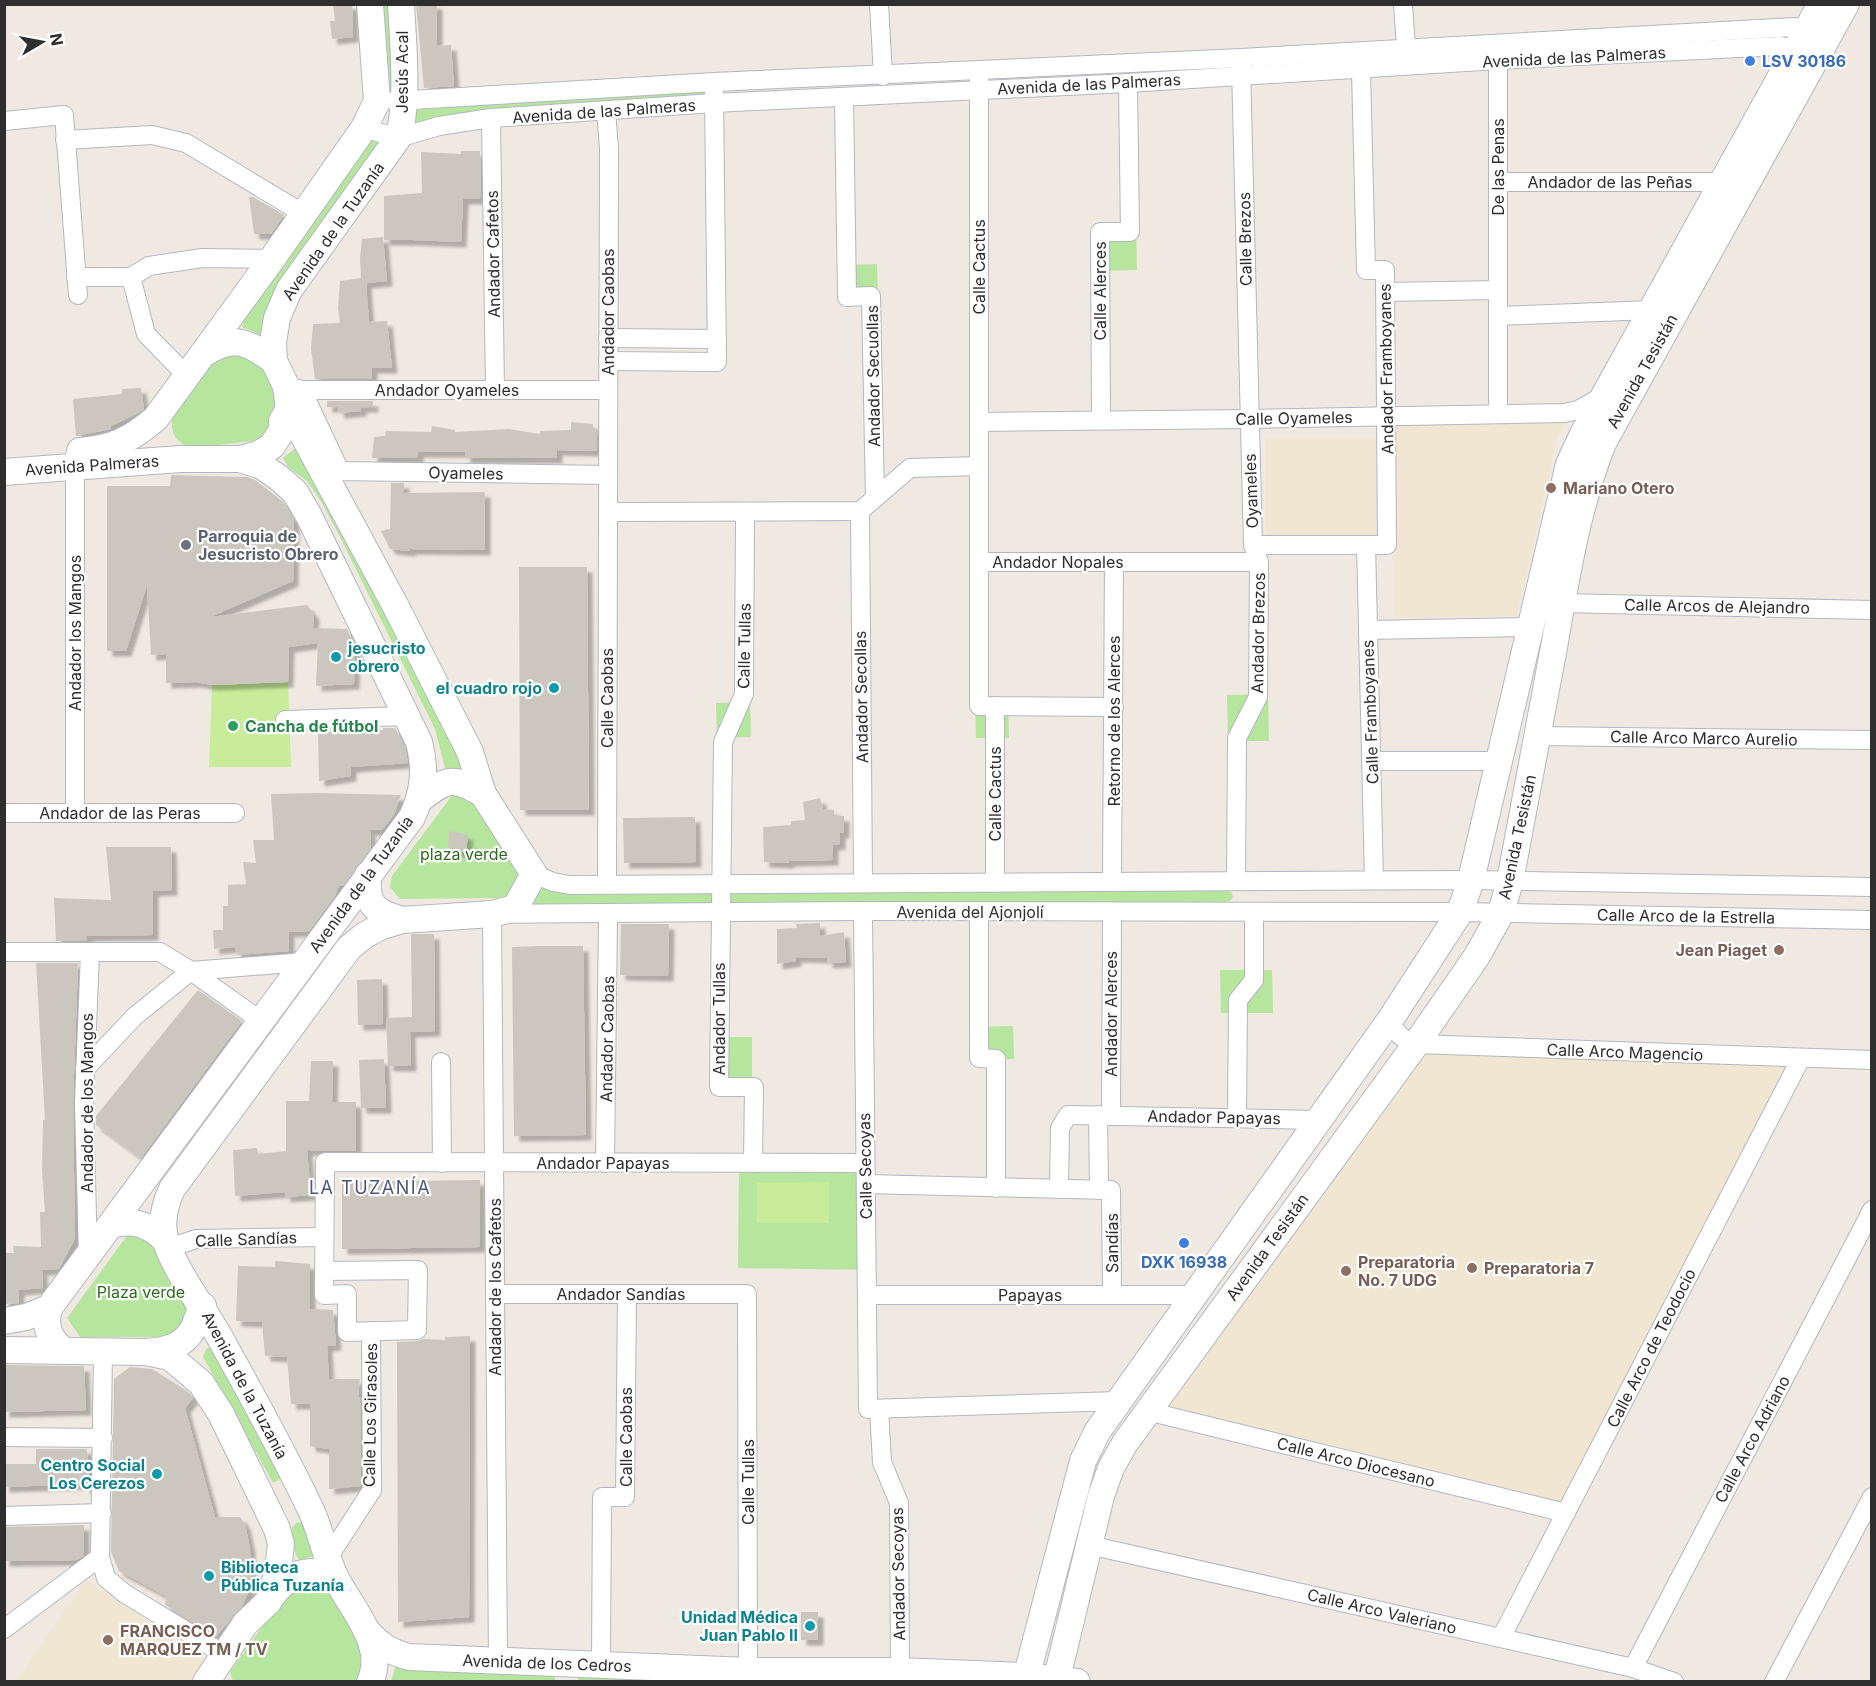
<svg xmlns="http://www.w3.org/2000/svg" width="1876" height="1686" font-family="Inter,sans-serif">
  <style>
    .education { fill: #f0e6d1 }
    .green { fill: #b6e59e }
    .pitch { fill: #c9ec9a }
    .building { fill: #cbc7bf; filter: url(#shadow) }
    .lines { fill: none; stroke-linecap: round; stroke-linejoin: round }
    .street-casing { stroke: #b4b7c1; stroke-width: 20 }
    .secondary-casing { stroke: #b4b7c1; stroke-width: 28 }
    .street { stroke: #fff; stroke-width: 18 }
    .secondary { stroke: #fff; stroke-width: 26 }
    .shop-dot { fill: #3f7fe0; stroke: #fff; stroke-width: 2 }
    .education-dot { fill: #8d6e63; stroke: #fff; stroke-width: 2 }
    .worship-dot { fill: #6b7280; stroke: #fff; stroke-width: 2 }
    .culture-dot { fill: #0f9aa8; stroke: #fff; stroke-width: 2 }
    .leisure-dot { fill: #2e9e5b; stroke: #fff; stroke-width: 2 }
    .labels { text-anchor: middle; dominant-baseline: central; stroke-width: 4.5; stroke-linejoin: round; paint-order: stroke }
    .street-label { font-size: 16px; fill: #2e2e2e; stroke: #fff }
    .shop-label { font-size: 16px; font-weight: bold; fill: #366cbe; stroke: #fff; text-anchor: start }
    .education-label { font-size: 16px; font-weight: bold; fill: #785e54; stroke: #fff; text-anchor: start }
    .worship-label { font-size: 16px; font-weight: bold; fill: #5b616d; stroke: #fff; text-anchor: start }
    .culture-label { font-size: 16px; font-weight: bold; fill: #0d838f; stroke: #fff; text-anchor: end }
    .leisure-label { font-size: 16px; font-weight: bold; fill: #27864d; stroke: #fff; text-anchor: start }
    .park-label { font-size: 16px; fill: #2c6e1b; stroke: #fff }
    .neighbourhood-label { font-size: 18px; letter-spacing: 1.5px; fill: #4d5680; stroke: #fff }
  </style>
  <defs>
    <filter id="shadow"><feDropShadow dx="5.5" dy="5.5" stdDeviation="1.5" flood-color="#0004"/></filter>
  </defs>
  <rect width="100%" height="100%" fill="#efe9e1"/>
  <g class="education">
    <path d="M1568,418L1557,439L1516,616L1394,618L1395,422Z"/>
    <path d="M1265,438H1379L1380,539H1265Z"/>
    <path d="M1412,1051L1795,1061L1563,1505L1158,1411Z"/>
    <path d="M86,1580L204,1662L191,1681L16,1682Z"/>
  </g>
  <g class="green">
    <path d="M376,5H398L393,93H384Z"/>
    <path d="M708,87L709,97L412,124L414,110Z"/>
    <path d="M363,131L389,137L266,337L242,327L250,299Z"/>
    <path d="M1136,228L1137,270L1097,271L1096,229Z"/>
    <path d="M877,264L878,300H845L844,265Z"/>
    <path d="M234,345L274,361L289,409L263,440L190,448C176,441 171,435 172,419L217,356Z"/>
    <path d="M302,443L468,770L446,772L435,729L340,537L322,503L307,481L289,468L283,458Z"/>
    <path d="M1268,694L1269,741H1228L1227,695Z"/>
    <path d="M750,702L751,737L717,738L716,703Z"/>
    <path d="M1008,702L1009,738H976L975,703Z"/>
    <path d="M462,782L513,854L519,877L511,895L498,898L400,899L390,887L392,876Z"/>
    <path d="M536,885L1222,890L1231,892L1233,896L1231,900L1226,902L605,903L531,905Z"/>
    <path d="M1220,970H1272L1273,1013H1221Z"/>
    <path d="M1013,1026L1014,1059H971V1027Z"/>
    <rect x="720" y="1037" width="32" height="49"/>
    <path d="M739,1170L873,1172L872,1270L738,1268Z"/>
    <path d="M146,1226L203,1306L189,1335L164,1337H80L67,1318L129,1233Z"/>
    <path d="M224,1343L292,1472L273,1483L203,1357L206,1349Z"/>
    <path d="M302,1522L310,1524L319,1554L300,1561C292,1551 293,1541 292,1528L296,1523Z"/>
    <path d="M308,1576L329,1582L367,1657L361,1681H233L230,1672L286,1593Z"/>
    <path d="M396,1665L554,1673L555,1681L391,1682Z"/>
    <path d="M585,1670L725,1681L578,1682V1678Z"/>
  </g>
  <g class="pitch">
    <path d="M288,682L291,767H209L212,685Z"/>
    <path d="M829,1182V1223H757V1183Z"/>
  </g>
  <g class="building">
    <path d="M333,4H352L353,37L332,39L330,21H335Z"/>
    <path d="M416,4H437V46L451,45L454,86L424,88Z"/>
    <path d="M461,151H480L481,177L480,199H463L461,242L413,240H384V196L422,193L421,152L461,154Z"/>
    <path d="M249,197H253L284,215L271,234H254Z"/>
    <path d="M383,237L387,281L366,283L369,322L387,321L392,368H372V379H315L311,349L313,324L340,323L338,308L340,281L361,278L360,258L362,239Z"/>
    <path d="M141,388L144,409L140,412L111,426V429L76,436L73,399L122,394V389Z"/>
    <path d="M327,401H373V407H361V411L339,413L338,407H327Z"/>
    <path d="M571,422L593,424V431L597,430V451L557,450V458H465V452H418V458H372L374,437L385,436L386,431L431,432L432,426L455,430V432L509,429L540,434V431L571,430Z"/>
    <path d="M171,475L247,477L255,480L283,502L294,520L293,581L210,617L307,605L314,615L313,628L347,629L355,645L354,684L316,686L318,643L289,647L288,682L212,685L196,682L166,683V654L151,655L147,585L126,651H107V486H170Z"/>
    <path d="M391,483H404V493L485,492V550L410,549V551L390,549L381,531L390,529Z"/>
    <path d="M519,567H587L589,810H520Z"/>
    <path d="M383,728H395L405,747L408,763L351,767V776L319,781L318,732L383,730Z"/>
    <path d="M320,793L401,795L394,814L382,830H370L371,848L343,886L339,885L335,896L309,931L289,932V951L237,955L235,947L214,949L213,930H223V906H228V885L246,884L243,862L256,863L253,840H274L271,794Z"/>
    <path d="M820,798L823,809L834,810V816H844V833H840V844L833,845V860L789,861V863L764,862L763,827L791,825V821L805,820L803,802Z"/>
    <path d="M695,817L696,862L624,863L623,818Z"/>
    <path d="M449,831L468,835L466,852L448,851Z"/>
    <path d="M106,847H171L172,890L153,891V935L87,936V941H56L54,898L111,900Z"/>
    <path d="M820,923V936L844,932L846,962L827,963L828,958L796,957V961L777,964V929L797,928L796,924Z"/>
    <path d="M621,924H669L668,976L620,975Z"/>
    <path d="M411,934H434L435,1031L410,1032L411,1066H388L386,1018L412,1017Z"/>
    <path d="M539,946H583L586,1135L514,1136L512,947Z"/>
    <path d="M36,963H78L73,1103L75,1238L59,1269L42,1270L43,1288L19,1290V1303L4,1304V1253H14L13,1246L41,1247L40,1212H45L42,1171L43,1120H45Z"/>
    <path d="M382,979L383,1024L358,1025L357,980Z"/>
    <path d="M198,990L242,1021L141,1158L96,1125V1116Z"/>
    <path d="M384,1059L386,1108H361L359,1060Z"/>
    <path d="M311,1061H333L332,1102H356V1151L307,1150L311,1195L285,1197V1192L235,1196L233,1150L257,1148L258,1154L286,1151V1101H309Z"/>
    <path d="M480,1180V1247L342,1249V1182Z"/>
    <path d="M275,1261L310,1264V1309L333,1310L336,1345L327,1346L329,1379H360L358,1397H360L361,1486L329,1489V1449L310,1446V1404H291L287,1357L265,1356L262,1322L236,1321L238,1266L275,1267Z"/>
    <path d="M470,1336L469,1617L398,1622L397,1342L417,1341L423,1339L445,1340V1337Z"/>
    <path d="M4,1365L84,1366L86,1410L4,1412Z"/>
    <path d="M130,1367L152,1369L190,1393L193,1398L185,1408L215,1517H240L245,1524L250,1548L251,1586L241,1608L216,1636L165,1605L166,1596L119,1571L111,1552L114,1379Z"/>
    <path d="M36,1449H87L89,1489L87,1490L84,1484L4,1487V1464H36Z"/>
    <path d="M84,1525V1555L77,1560L4,1561V1527Z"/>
    <rect x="801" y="1612" width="17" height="28"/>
  </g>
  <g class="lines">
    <defs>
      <g id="street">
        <path d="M879,4L883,76"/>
        <path d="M1403,4L1406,48"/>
        <path d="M979,80V706L1114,707"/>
        <path d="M844,98L847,297L871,296L875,498"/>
        <path d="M394,101L714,82L1241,58L1794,27L1807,29L1815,33"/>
        <path d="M606,111L609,148L607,884"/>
        <path d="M491,118L495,390"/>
        <path d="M4,121L64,115L78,295"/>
        <path d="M364,128L398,138L439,126L491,118L714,103L1128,83L1498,60L1780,46L1797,49L1806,54"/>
        <path d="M65,140L152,135L186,143L304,214"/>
        <path d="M1498,182H1722"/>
        <path d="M76,277H131L149,266L202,258L272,259"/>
        <path d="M131,277L146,334L187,376"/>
        <path d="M1385,292L1498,290"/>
        <path d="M1498,316L1651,310"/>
        <path d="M608,338L717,339"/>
        <path d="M608,361L717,362L714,93"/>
        <path d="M286,386L302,390H608"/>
        <path d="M302,390L340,471"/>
        <path d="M1498,414V51"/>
        <path d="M1101,420L1100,232H1130L1128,83"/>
        <path d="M979,422L1249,419L1564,413L1578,410L1603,396"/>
        <path d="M324,472L340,471L608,475"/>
        <path d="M860,511L863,883"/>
        <path d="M608,512L860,511L910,468L979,466"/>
        <path d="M745,512L744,694L723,742L719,1087H754L753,1163"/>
        <path d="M1253,545H1387L1385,270H1366L1361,70"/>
        <path d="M1366,545L1374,880"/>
        <path d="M979,562H1259"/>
        <path d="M1562,603L1872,610"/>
        <path d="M1368,630L1530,627"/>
        <path d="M995,706V882"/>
        <path d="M285,720L406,716"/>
        <path d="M1537,736L1872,740"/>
        <path d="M1372,761H1499"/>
        <path d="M4,813H235"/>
        <path d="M75,813V455"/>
        <path d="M534,874L553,882L570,885L1471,880L1872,887"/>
        <path d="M1112,881L1114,562"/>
        <path d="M1236,881L1237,738L1258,697L1259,562L1253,545L1241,67"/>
        <path d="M863,911L868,1409L1119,1401"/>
        <path d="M979,912V1058L996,1059V1188"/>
        <path d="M4,952H160L191,971L261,1021"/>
        <path d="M1390,1020C1396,1034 1402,1039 1416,1044L1872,1060"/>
        <path d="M441,1062L442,1163"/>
        <path d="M85,1069L135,1016L191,971L304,962"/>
        <path d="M1098,1115L1099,1190"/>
        <path d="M1111,1116L1112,912"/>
        <path d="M1237,1117L1238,1000L1254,980V912"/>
        <path d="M605,1163L608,915"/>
        <path d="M866,1184L1111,1190L1112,1295"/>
        <path d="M1059,1189L1060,1128L1068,1115L1317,1120"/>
        <path d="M169,1248L196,1239L324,1237"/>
        <path d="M88,1255L84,1103L90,952"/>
        <path d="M324,1271L418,1270L417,1330L347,1332V1294L324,1295L325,1162L865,1163"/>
        <path d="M495,1294H747L748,1671"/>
        <path d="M867,1295H1193"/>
        <path d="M103,1351L100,1557L106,1578L124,1593L225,1655"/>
        <path d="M879,1409L882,1462L899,1503L900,1671"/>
        <path d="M1147,1411L1566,1513"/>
        <path d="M4,1437L103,1438"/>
        <path d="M4,1516L102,1513"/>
        <path d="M1089,1545L1633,1668L1674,1682"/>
        <path d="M328,1558L372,1490L371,1331"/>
        <path d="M4,1629L100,1557"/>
        <path d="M1501,1638L1801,1058"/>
        <path d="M498,1660L492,914L863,911L1460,912L1872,920"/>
        <path d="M601,1665L602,1497H625L627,1294"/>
        <path d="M1633,1668L1872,1210"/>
        <path d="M1774,1682L1872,1497"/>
      </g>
      <g id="secondary">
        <path d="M205,353C234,334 248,342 274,361"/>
        <path d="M80,451C113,448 131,440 156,418L272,259L364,128L377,101L370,4"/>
        <path d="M240,459L259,454L272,446L282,430V421L289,409"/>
        <path d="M4,472L180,459H240L262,466L279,478L295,492L309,516L419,742C426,769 424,791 412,817L49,1308C44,1326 49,1340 65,1351"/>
        <path d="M419,800C448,778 451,776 483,794"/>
        <path d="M368,875C366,906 374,911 402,920"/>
        <path d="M111,1225C133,1219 150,1224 166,1241"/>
        <path d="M4,1321L26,1317L49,1308"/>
        <path d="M4,1350L146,1352C165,1351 183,1347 193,1329C197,1321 198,1314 203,1306"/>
        <path d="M146,1352L170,1357L201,1383L221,1414L242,1457L277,1529L281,1544L278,1571L269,1601L245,1624L206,1682"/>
        <path d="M271,1597C289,1573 307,1566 335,1577"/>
        <path d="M366,1630C379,1645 390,1652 409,1657L748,1671H900L1026,1676L1077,1682"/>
        <path d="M370,1682C387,1645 352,1610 336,1578C324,1555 321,1529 309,1506C283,1451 253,1398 224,1345C207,1313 177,1274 166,1242C160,1223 164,1206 172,1189L349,948L365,935L382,926L402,920L492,914L515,908L534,874L483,794L470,752L395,605L289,409L286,386L274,361L273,342L277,318L289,290L398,138C409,104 403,42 401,4"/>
        <path d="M1025,1682L1083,1461L1097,1432L1390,1020L1460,912L1471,880L1569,464L1584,432L1821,4"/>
        <path d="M1056,1682L1101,1496L1111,1468L1125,1443L1416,1044L1477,956L1501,913L1510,881C1525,803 1539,725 1554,647C1566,579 1577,508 1603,443L1846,4"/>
      </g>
    </defs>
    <use href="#street" class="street-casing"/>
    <use href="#secondary" class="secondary-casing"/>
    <use href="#street" class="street"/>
    <use href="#secondary" class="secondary"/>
  </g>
  <g class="shop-dot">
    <circle cx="1750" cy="61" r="6"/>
    <circle cx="1184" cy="1243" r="6"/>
  </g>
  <g class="education-dot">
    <circle cx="1551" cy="488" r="6"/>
    <circle cx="1779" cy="950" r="6"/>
    <circle cx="1472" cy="1268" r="6"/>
    <circle cx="1346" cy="1271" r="6"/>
    <circle cx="108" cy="1640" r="6"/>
  </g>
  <circle class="worship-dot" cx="186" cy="545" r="6"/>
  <g class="culture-dot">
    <circle cx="336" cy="657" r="6"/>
    <circle cx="554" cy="688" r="6"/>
    <circle cx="157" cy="1474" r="6"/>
    <circle cx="209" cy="1576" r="6"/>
    <circle cx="810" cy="1626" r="6"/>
  </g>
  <circle class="leisure-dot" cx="233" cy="726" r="6"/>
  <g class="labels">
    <g class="street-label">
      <text transform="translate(1574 57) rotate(-3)">Avenida de las Palmeras</text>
      <text transform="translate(402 72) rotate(-90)">Jesús Acal</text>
      <text transform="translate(1089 84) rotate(-3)">Avenida de las Palmeras</text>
      <text transform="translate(604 111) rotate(-4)">Avenida de las Palmeras</text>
      <text transform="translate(1498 167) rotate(-90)">De las Penas</text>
      <text x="1610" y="182">Andador de las Peñas</text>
      <text transform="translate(333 231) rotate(-55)">Avenida de la Tuzanía</text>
      <text transform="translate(1245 239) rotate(-91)">Calle Brezos</text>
      <text transform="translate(493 254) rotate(-91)">Andador Cafetos</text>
      <text transform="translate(979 267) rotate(-90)">Calle Cactus</text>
      <text transform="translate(1100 291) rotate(-90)">Calle Alerces</text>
      <text transform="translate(608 312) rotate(-90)">Andador Caobas</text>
      <text transform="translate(1386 369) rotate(-91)">Andador Framboyanes</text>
      <text transform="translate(1642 371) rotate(-61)">Avenida Tesistán</text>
      <text transform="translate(873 376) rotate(-91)">Andador Secuollas</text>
      <text x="447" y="390">Andador Oyameles</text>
      <text transform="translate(1294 418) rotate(-1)">Calle Oyameles</text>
      <text transform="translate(92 465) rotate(-4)">Avenida Palmeras</text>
      <text transform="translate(466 473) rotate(1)">Oyameles</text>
      <text transform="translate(1251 491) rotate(-92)">Oyameles</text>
      <text x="1058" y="562">Andador Nopales</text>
      <text transform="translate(1717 606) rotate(1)">Calle Arcos de Alejandro</text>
      <text transform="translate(75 633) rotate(-90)">Andador los Mangos</text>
      <text transform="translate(1258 633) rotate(-89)">Andador Brezos</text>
      <text transform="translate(744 646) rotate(-89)">Calle Tullas</text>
      <text transform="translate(861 697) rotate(-91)">Andador Secollas</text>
      <text transform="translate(607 698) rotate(-90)">Calle Caobas</text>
      <text transform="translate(1370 712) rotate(-92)">Calle Framboyanes</text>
      <text transform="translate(1114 721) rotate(-90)">Retorno de los Alerces</text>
      <text transform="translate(1704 738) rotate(1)">Calle Arco Marco Aurelio</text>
      <text transform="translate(995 794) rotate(-90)">Calle Cactus</text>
      <text x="120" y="813">Andador de las Peras</text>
      <text transform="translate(1517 837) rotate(-78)">Avenida Tesistán</text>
      <text transform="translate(361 884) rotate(-54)">Avenida de la Tuzanía</text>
      <text x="970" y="912">Avenida del Ajonjolí</text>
      <text transform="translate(1686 916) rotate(1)">Calle Arco de la Estrella</text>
      <text transform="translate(1111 1014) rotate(-90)">Andador Alerces</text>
      <text transform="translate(719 1019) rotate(-90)">Andador Tullas</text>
      <text transform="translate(607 1039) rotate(-89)">Andador Caobas</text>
      <text transform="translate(1625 1052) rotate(2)">Calle Arco Magencio</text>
      <text transform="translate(87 1103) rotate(-90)">Andador de los Mangos</text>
      <text transform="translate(1214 1117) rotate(1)">Andador Papayas</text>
      <text x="603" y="1163">Andador Papayas</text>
      <text transform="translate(865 1166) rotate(-91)">Calle Secoyas</text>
      <text transform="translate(246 1239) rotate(-2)">Calle Sandías</text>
      <text transform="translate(1112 1243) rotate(-90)">Sandías</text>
      <text transform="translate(1267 1247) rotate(-54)">Avenida Tesistán</text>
      <text transform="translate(495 1287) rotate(-90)">Andador de los Cafetos</text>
      <text x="621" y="1294">Andador Sandías</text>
      <text x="1030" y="1295">Papayas</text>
      <text transform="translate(1651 1348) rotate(-63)">Calle Arco de Teodocio</text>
      <text transform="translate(245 1385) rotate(62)">Avenida de la Tuzanía</text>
      <text transform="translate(370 1415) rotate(-89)">Calle Los Girasoles</text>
      <text transform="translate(626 1437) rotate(-90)">Calle Caobas</text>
      <text transform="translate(1752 1439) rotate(-62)">Calle Arco Adriano</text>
      <text transform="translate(1356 1462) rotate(14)">Calle Arco Diocesano</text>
      <text transform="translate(748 1482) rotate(-90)">Calle Tullas</text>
      <text transform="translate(898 1574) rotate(-91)">Andador Secoyas</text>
      <text transform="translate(1382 1611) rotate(13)">Calle Arco Valeriano</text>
      <text transform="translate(547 1663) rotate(2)">Avenida de los Cedros</text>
    </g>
    <g class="shop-label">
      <text x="1762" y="61">LSV 30186</text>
      <text x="1184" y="1262" text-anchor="middle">DXK 16938</text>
    </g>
    <g class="education-label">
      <text x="1563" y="488">Mariano Otero</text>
      <text x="1767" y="950" text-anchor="end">Jean Piaget</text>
      <text x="1358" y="1262">Preparatoria<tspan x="1358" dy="18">No. 7 UDG</tspan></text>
      <text x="1484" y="1268">Preparatoria 7</text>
      <text x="120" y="1631">FRANCISCO<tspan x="120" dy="18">MARQUEZ TM / TV</tspan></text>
    </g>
    <g class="worship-label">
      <text x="198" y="536">Parroquia de<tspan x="198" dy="18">Jesucristo Obrero</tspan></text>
    </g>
    <g class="culture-label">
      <text x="348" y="648" text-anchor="start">jesucristo<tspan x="348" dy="18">obrero</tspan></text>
      <text x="542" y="688">el cuadro rojo</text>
      <text x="145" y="1465">Centro Social<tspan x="145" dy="18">Los Cerezos</tspan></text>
      <text x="221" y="1567" text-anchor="start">Biblioteca<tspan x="221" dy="18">Pública Tuzanía</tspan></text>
      <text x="798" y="1617">Unidad Médica<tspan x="798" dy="18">Juan Pablo II</tspan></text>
    </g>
    <g class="leisure-label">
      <text x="245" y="726">Cancha de fútbol</text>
    </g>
    <g class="park-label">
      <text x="464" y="854">plaza verde</text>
      <text x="141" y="1292">Plaza verde</text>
    </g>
    <g class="neighbourhood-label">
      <text x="370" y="1187">LA TUZANÍA</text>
    </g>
  </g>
  <rect width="1876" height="1686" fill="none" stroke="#2e2e2e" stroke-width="12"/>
  <g transform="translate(42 42) rotate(80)" stroke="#ffffff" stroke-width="4.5" paint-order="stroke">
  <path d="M0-4.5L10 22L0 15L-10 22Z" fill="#2e2e2e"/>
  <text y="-9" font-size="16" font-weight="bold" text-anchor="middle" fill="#2e2e2e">N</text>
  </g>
</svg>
